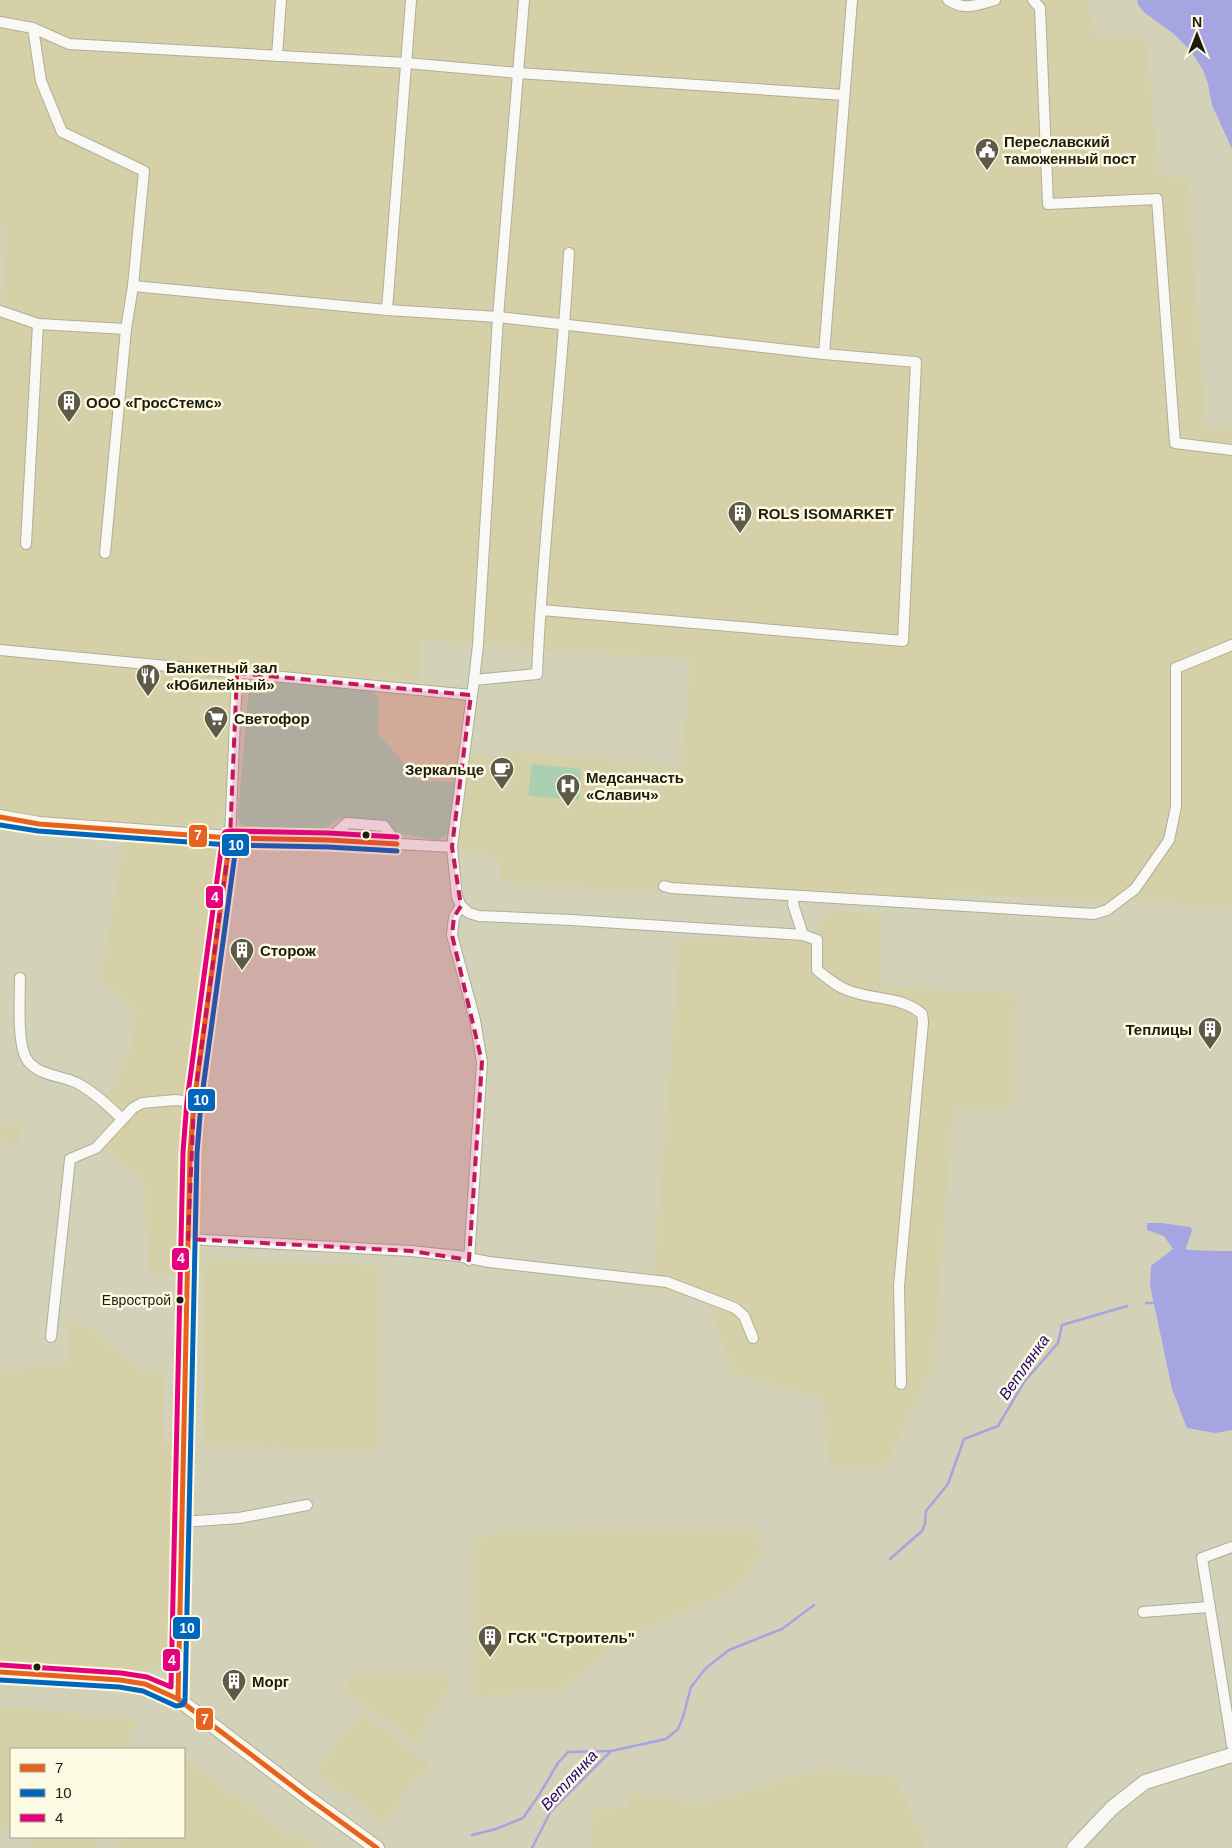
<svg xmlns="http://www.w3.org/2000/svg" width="1232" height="1848" font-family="Arial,sans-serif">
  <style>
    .built { fill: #d5d0a8 }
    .green { fill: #abd0b1 }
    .water { fill: #a4a5e1 }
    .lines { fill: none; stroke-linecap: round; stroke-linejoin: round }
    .stream { stroke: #a4a5e1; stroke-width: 2.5 }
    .minor-casing { stroke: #b0ae9b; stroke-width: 12 }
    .secondary-casing { stroke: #b0ae9b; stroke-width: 16 }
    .minor { stroke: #f8f8f4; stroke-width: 10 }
    .secondary { stroke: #f8f8f4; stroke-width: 14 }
    .bus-1-casing { stroke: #fcfae3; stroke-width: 9 }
    .bus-2-casing { stroke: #fcfae3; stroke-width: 9 }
    .bus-3-casing { stroke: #fcfae3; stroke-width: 9 }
    .bus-1 { stroke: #e76121; stroke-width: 5 }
    .bus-2 { stroke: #0065bd; stroke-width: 5 }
    .bus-3 { stroke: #e5007d; stroke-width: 5 }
    .marked { fill: #c2185b; fill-opacity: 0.2; stroke: #c2185b; stroke-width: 4; stroke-dasharray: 10 6; stroke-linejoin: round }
    .bus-dot { fill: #1e1c0b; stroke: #fcfae3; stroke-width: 2 }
    .labels { text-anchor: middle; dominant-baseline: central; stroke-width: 5; stroke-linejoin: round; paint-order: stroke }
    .bus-label { font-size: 14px; fill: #1e1c0b; stroke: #fcfae3; text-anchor: end }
    .poi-label { font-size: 15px; font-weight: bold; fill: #1e1c0b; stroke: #fcfae3; text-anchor: start }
    .water-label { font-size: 16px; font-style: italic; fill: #26007a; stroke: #fcfae3 }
    .line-badge { stroke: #fcfae3; stroke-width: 2 }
    .badge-label { font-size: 14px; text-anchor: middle; font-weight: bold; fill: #fff }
  </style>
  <rect width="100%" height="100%" fill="#d3d1b8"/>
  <g class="built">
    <path d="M0,0H1088L1097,38H1146L1159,174L1188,179L1206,428L1232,429V906L950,894V903L670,893L500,882V859L452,847L460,782L421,780L378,734L380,687L471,695L464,753L509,757L510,751L681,767L691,659L478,645L421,640L419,681L337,676L336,681L0,650V325L8,227L0,226Z"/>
    <path d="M0,650L249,674L220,827L37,817L11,813L0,809Z"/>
    <path d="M124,837L227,847L206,1149L200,1274L149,1275L144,1178L96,1148L122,1119L104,1101L131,1048L137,1013L115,988L101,984Z"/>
    <path d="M827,910L882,914L880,987L1016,993L1013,1109L953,1108L933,1366L884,1469L830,1468L822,1399L734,1372L708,1302L653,1288L680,939L807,942Z"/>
    <path d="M0,1123L20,1124V1144L0,1143Z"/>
    <path d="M204,1259L377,1265L378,1450L203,1446Z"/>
    <path d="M70,1316L148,1373H163V1445L184,1442L169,1657L162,1666L123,1670L0,1663V1370L67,1366Z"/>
    <path d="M758,1529L761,1553L737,1588L626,1638L560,1690L474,1697L473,1543L492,1532Z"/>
    <path d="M354,1671L376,1674L433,1673L454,1679L416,1743L369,1708L344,1693Z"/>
    <path d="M0,1708H30L137,1721L125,1749H11V1832L0,1829Z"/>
    <path d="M362,1712L429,1763L384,1823L316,1772Z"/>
    <path d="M184,1759L294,1839L299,1833L318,1848H116L122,1837H184Z"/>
    <path d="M820,1770L895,1777L923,1837V1848H590L591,1843L590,1826L596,1809L629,1808V1794L655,1795L698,1805Z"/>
    <path d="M25,1837H102L96,1848H32V1839Z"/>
  </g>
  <g class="green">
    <path d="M260,680L372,691L379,698L378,734L421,781L460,782L450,833L438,840L395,833L387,822L339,818L325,829L243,826L238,817L249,686Z"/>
    <path d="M532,764L580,769L581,774L579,800L530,796L528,794Z"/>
  </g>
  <g class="water">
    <path d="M1137,0H1232V149L1212,105L1208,84L1203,70L1191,51L1174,34L1145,13L1138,5Z"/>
    <path d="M1147,1223H1161L1190,1227L1192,1230C1191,1237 1187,1242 1186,1249C1190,1251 1226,1251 1232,1251V1430L1215,1433L1187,1428L1172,1389L1150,1285L1151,1266L1173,1249L1164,1236L1147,1230Z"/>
  </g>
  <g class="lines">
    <g class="stream">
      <path d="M1146,1303H1156"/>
      <path d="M890,1559L922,1531L925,1524L926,1511L948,1484L964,1439L998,1426L1024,1382L1058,1343L1062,1325L1127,1306"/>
      <path d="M472,1835L496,1829L523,1818L539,1795L558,1763L568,1752L611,1751"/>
      <path d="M532,1848L551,1811L611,1751L666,1739L678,1729L683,1717L691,1687L706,1668L729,1650L782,1629L814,1605"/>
    </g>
    <defs>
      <g id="minor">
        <path d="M948,0C965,11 977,5 995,0"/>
        <path d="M1033,0L1040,8L1048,204L1157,199L1175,443L1232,450"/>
        <path d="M0,22L33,28L69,44L406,63L518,73L844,95"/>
        <path d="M33,28L41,81L62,132L144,171L133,286"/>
        <path d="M277,56L281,0"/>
        <path d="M569,253C561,393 543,533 537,674L474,680L452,847L457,897L461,906L469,913L479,916L571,920L803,935"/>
        <path d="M387,310L411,0"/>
        <path d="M0,311L38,324L126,329"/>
        <path d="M824,354L852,0"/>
        <path d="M26,544L38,324"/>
        <path d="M105,553L126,329L133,286L387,310L498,317L824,354L916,362L903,641L541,610"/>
        <path d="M0,650L471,695"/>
        <path d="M237,673L230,838L328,840L452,847"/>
        <path d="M474,680L478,645L498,317L524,0"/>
        <path d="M328,840L347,823L384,826L397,844"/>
        <path d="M664,886L671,888L1094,914L1107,910L1135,889L1169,840L1176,807V668L1232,645"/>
        <path d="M794,896L793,904L803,935L817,940V970C826,977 836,986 847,990C871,1000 902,996 922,1014L923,1022L899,1286L901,1384"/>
        <path d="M461,906L454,917L452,935L475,1020L482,1062L469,1260"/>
        <path d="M20,978C20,997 17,1042 26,1058C36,1076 61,1075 77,1083C94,1092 109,1106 122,1119"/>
        <path d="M188,1239L411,1251L458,1256L489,1262L667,1282L735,1308L744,1316L753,1338"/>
        <path d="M51,1337L70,1159L96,1148L133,1108L142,1103L175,1100L194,1102"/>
        <path d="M183,1522L239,1518L307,1505"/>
        <path d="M1232,1547L1202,1558L1232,1745"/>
        <path d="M1143,1612L1209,1607"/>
      </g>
      <g id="secondary">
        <path d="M0,817L39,824L230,838L194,1102L190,1153L178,1699"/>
        <path d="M0,1672L120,1680L145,1684L178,1699L308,1798L377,1848"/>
        <path d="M1074,1848L1112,1808L1145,1782L1232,1755"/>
      </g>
    </defs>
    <use href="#minor" class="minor-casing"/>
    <use href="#secondary" class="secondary-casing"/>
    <use href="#minor" class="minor"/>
    <use href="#secondary" class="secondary"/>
    <defs>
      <g id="bus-1">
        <path d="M0,817L39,824L230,838L328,840L397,844"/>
        <path d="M0,1672L120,1680L145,1684L178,1699L308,1798L377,1848"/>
        <path d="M178,1699L190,1153L194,1102L230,838"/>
      </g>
      <g id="bus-2">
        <path d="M0,825L38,831L229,845L328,847L397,851"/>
        <path d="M0,1680L119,1687L143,1691L176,1706L182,1705L185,1701L197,1153L201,1103L237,839"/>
      </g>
      <path id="bus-3" d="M0,1665L121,1673L147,1677L171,1687L183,1152L187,1101L223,836L225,832L230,831L328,833L397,837"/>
    </defs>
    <use href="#bus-1" class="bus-1-casing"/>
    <use href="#bus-2" class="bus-2-casing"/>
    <use href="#bus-3" class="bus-3-casing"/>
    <use href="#bus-1" class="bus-1"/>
    <use href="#bus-2" class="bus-2"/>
    <use href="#bus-3" class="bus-3"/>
  </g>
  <path class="marked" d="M237,673L471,695L452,847L461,906L454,917L452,935L482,1062L469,1260L411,1251L188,1239L194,1102L230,838Z"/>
  <defs>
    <symbol id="civic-pin" viewBox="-11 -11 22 30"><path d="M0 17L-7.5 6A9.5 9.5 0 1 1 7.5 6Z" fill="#5d5b48" stroke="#fcfae3"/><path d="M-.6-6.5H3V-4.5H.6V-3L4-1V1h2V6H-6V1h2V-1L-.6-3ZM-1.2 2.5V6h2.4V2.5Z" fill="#fff"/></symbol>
    <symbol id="building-pin" viewBox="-11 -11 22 30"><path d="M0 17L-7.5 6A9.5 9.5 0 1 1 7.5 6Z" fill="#5d5b48" stroke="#fcfae3"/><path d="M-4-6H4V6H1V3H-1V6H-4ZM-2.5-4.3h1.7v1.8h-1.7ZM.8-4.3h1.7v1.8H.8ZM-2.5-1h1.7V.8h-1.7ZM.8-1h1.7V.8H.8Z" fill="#fff"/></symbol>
    <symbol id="restaurant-pin" viewBox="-11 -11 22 30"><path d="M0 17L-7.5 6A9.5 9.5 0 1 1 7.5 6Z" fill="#5d5b48" stroke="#fcfae3"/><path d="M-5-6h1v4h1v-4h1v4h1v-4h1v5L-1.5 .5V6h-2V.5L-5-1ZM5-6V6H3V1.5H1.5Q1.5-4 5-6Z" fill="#fff"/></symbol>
    <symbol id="supermarket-pin" viewBox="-11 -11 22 30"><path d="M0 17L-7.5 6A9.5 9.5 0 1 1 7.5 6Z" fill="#5d5b48" stroke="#fcfae3"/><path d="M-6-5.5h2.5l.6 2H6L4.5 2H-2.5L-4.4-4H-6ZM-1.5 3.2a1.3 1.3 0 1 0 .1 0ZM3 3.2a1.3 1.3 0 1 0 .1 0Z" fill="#fff"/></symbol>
    <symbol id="cafe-pin" viewBox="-11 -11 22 30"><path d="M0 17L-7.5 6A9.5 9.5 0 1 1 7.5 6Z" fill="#5d5b48" stroke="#fcfae3"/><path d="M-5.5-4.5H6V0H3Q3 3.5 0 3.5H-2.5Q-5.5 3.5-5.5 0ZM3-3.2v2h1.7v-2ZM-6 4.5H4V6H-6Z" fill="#fff"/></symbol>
    <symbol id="hospital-pin" viewBox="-11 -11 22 30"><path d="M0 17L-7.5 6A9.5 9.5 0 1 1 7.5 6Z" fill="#5d5b48" stroke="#fcfae3"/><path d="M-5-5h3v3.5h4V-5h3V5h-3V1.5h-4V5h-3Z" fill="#fff"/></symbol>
  </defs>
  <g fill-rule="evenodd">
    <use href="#civic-pin" x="973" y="136" width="28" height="38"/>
    <use href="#building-pin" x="55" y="388" width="28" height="38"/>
    <use href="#building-pin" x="726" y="499" width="28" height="38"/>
    <use href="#restaurant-pin" x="134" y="662" width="28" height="38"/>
    <use href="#supermarket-pin" x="202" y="704" width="28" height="38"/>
    <use href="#cafe-pin" x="488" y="755" width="28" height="38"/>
    <use href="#hospital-pin" x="554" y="772" width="28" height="38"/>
    <use href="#building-pin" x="228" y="936" width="28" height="38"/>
    <use href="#building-pin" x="1196" y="1015" width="28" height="38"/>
    <use href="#building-pin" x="476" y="1623" width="28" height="38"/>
    <use href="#building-pin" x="220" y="1667" width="28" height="38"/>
  </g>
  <g class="bus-dot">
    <circle cx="366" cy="835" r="4.5"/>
    <circle cx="180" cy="1300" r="4.5"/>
    <circle cx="37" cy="1667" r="4.5"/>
  </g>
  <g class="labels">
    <g class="bus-label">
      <text x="171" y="1300">Еврострой</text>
    </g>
    <g class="poi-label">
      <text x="1004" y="141">Переславский<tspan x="1004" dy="17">таможенный пост</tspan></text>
      <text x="86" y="402">ООО «ГросСтемс»</text>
      <text x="758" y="513">ROLS ISOMARKET</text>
      <text x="166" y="667">Банкетный зал<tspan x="166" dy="17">«Юбилейный»</tspan></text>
      <text x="234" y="718">Светофор</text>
      <text x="484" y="769" text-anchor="end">Зеркальце</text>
      <text x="586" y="777">Медсанчасть<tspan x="586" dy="17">«Славич»</tspan></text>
      <text x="260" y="950">Сторож</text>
      <text x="1192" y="1029" text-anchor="end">Теплицы</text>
      <text x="508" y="1637">ГСК "Строитель"</text>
      <text x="252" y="1681">Морг</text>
    </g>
    <g class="water-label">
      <text transform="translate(1024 1367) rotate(-55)">Ветлянка</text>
      <text transform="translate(569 1780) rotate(-47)">Ветлянка</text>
    </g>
  </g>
  <g class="line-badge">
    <rect x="188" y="824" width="20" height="24" rx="5" fill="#e76121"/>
    <rect x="221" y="833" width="29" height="24" rx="5" fill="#0065bd"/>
    <rect x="205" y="885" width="19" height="24" rx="5" fill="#e5007d"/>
    <rect x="187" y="1088" width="29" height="24" rx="5" fill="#0065bd"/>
    <rect x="171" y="1247" width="19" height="24" rx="5" fill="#e5007d"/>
    <rect x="172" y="1616" width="29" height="24" rx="5" fill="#0065bd"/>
    <rect x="162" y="1648" width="19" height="24" rx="5" fill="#e5007d"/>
    <rect x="195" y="1707" width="19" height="24" rx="5" fill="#e76121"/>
  </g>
  <g class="badge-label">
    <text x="198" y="840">7</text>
    <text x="236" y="850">10</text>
    <text x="215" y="902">4</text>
    <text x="201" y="1105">10</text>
    <text x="181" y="1263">4</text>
    <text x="187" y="1633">10</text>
    <text x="172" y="1665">4</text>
    <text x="205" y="1724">7</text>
  </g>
  <rect x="10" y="1748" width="175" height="90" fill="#fcfae3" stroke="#a3a18d"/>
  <rect x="20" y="1764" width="25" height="8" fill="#e76121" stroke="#a3a18d"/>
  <text x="55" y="1773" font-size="15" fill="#1e1c0b">7</text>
  <rect x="20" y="1789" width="25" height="8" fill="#0065bd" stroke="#a3a18d"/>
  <text x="55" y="1798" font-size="15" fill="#1e1c0b">10</text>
  <rect x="20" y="1814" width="25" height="8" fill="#e5007d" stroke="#a3a18d"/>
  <text x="55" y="1823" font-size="15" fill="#1e1c0b">4</text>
  <g transform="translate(1197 35)" stroke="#fcfae3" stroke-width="4" paint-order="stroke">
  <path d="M0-4L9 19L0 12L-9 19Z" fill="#1e1c0b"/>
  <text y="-8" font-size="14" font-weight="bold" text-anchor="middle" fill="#1e1c0b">N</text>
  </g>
</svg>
